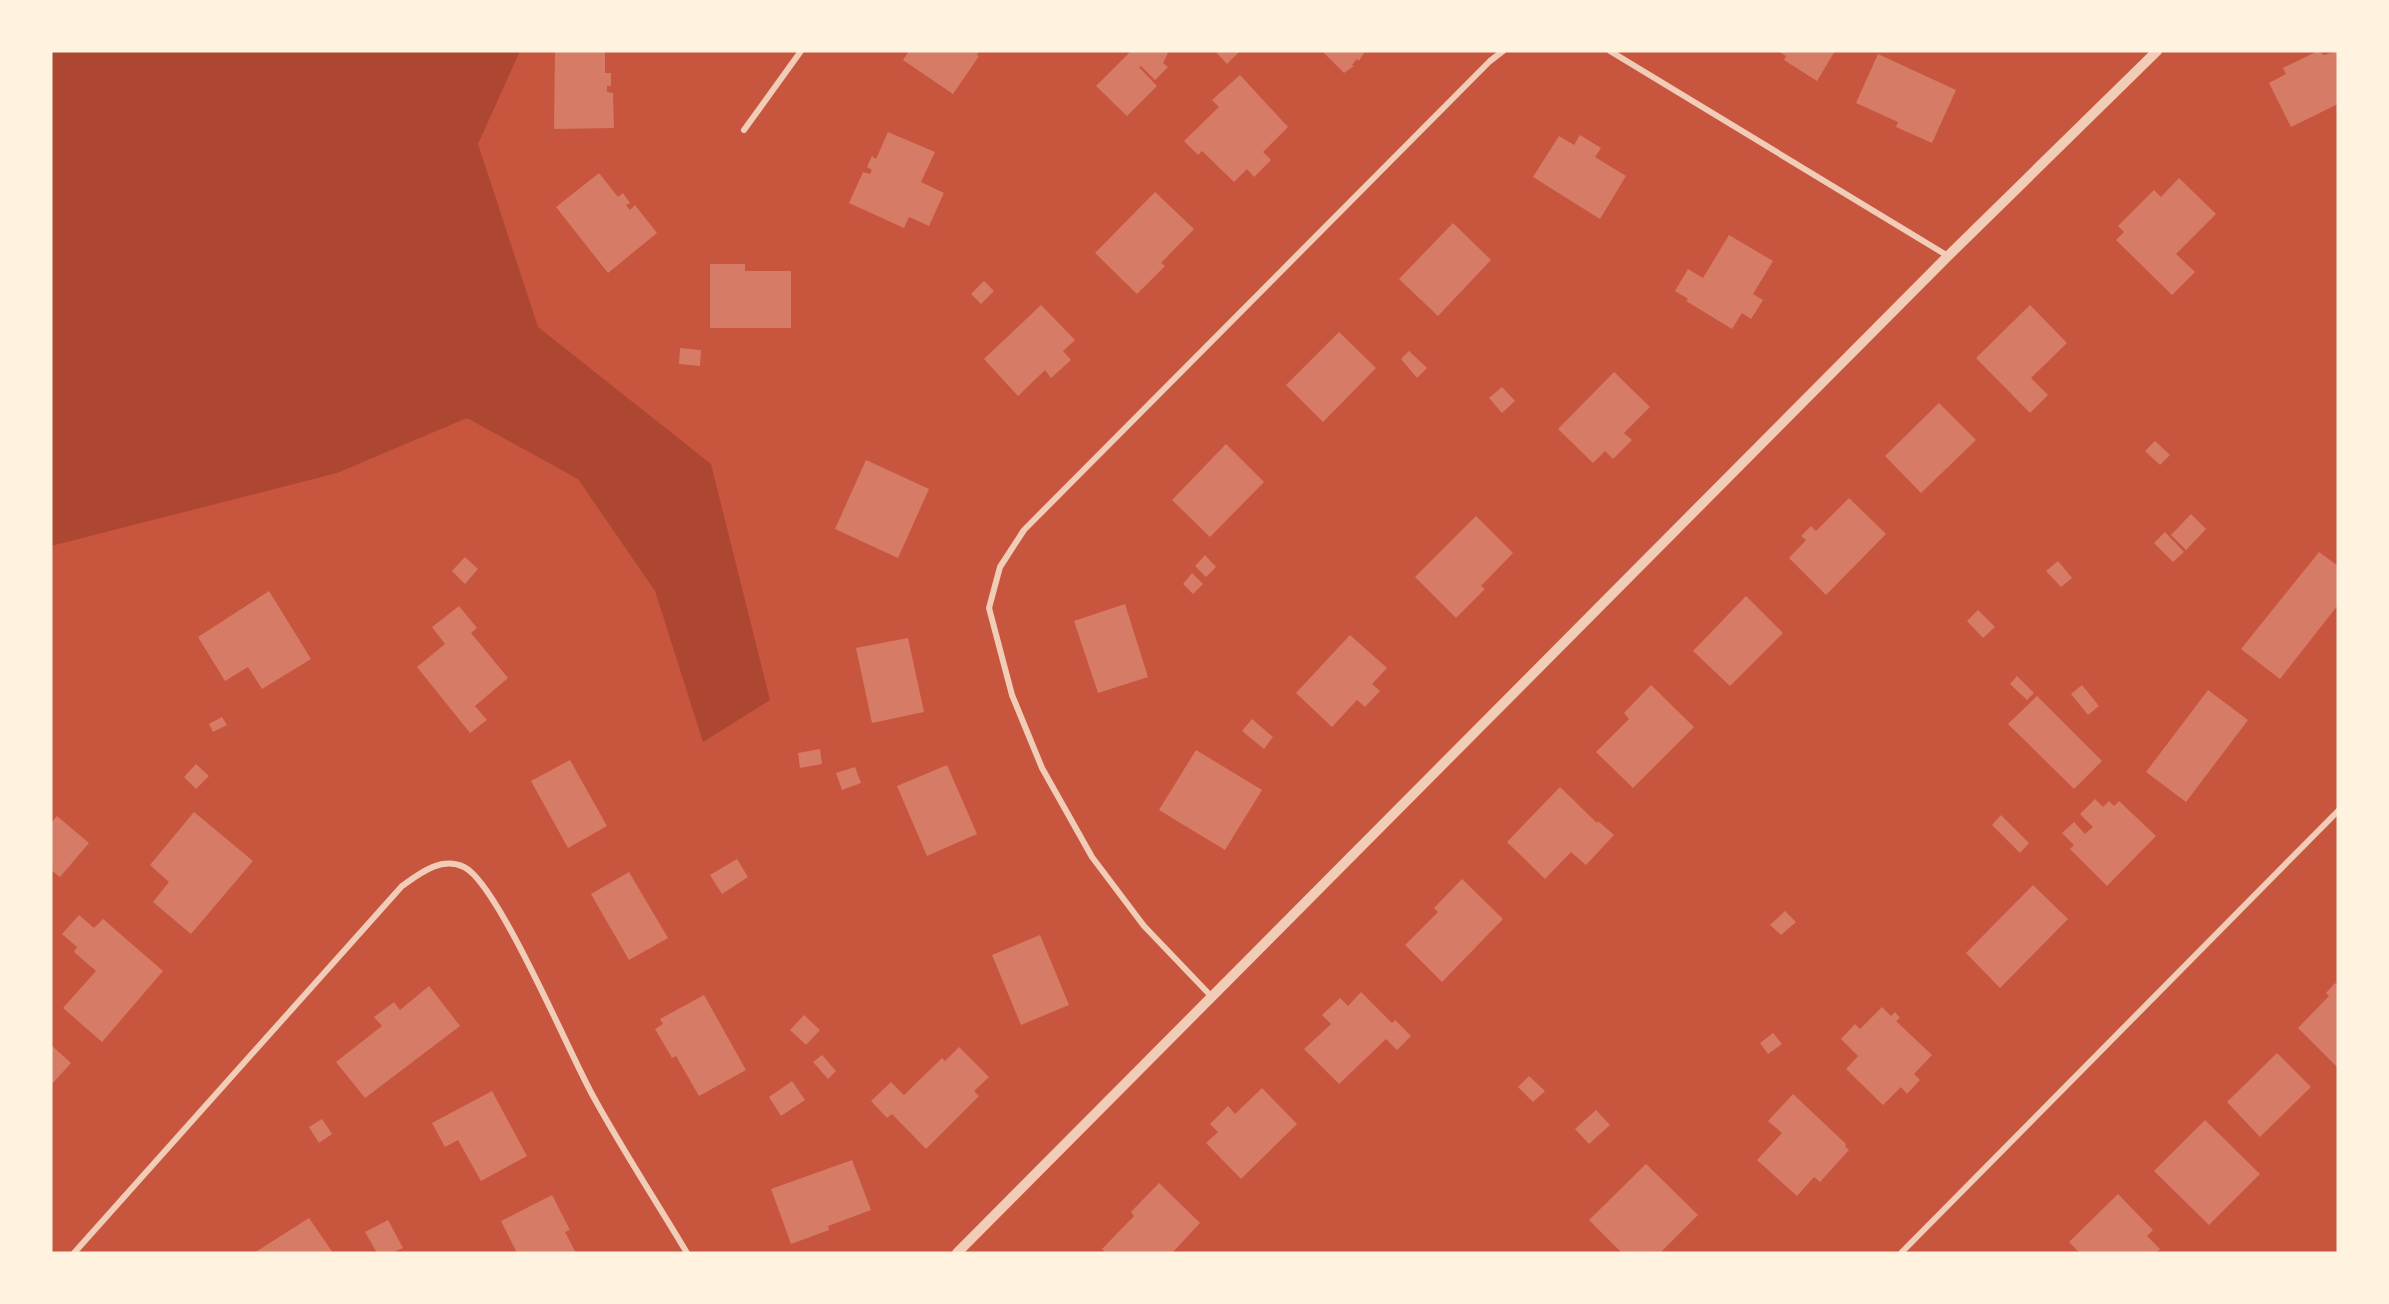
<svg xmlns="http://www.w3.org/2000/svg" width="2389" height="1304" font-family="'Source Serif 4',serif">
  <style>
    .green { fill: #ae4732 }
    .building { fill: #d67c66 }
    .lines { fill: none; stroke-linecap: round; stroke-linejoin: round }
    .minor { stroke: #f1ccb7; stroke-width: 6 }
    .tertiary { stroke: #f1ccb7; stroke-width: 10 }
  </style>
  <rect width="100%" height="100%" fill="#c8553d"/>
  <path class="green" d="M51,51H520L478,144L538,327L711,464L770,700L703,742L655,591L578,479L467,418L337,473L51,546Z"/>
  <g class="building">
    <path d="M555,51H605V73H611V86H607V92L613,93L614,128L554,129Z"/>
    <path d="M909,51H979L977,55L979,56L953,94L903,60Z"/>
    <path d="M1131,51H1166L1168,53L1163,63L1168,67L1155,80L1141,66L1139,67L1157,86L1127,116L1096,86Z"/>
    <path d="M1215,51H1238L1239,52L1227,64Z"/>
    <path d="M1322,51H1365L1359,61L1357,59L1352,65L1354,66L1344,73Z"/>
    <path d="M1778,51H1835L1817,81L1784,60L1786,56Z"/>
    <path d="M2318,51L2324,55L2338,51V104L2291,127L2269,83L2286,74L2283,68Z"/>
    <path d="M1878,54L1956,90L1932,143L1896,127L1898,122L1856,103Z"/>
    <path d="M1240,75L1288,127L1263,152L1271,160L1254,177L1247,169L1234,182L1202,151L1198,155L1184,141L1219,107L1212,100Z"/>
    <path d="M888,132L935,152L921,182L944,193L929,226L909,217L904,228L849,203L863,172L870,174L872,170L867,167L872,156L876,159Z"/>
    <path d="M1580,135L1601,148L1595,157L1626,176L1600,219L1533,177L1559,136L1574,145Z"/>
    <path d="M599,173L618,197L623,193L630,203L626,205L630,210L635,205L657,233L608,273L556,207Z"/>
    <path d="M2179,178L2216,214L2176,254L2195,272L2172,295L2116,240L2124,232L2118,226L2154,190L2161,197Z"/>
    <path d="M1155,192L1194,229L1161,263L1165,266L1137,294L1095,253Z"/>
    <path d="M1453,223L1491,260L1438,316L1399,279Z"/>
    <path d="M1729,235L1773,261L1753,294L1763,300L1751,319L1742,313L1732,329L1686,301L1688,299L1675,291L1688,269L1703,278Z"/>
    <path d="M710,264H745V271H791V328H710Z"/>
    <path d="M984,281L994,291L981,304L971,294Z"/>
    <path d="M1041,305L1075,340L1063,351L1071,360L1051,378L1045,370L1018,396L984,359Z"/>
    <path d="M2030,305L2067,343L2031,378L2048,395L2030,413L1976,358Z"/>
    <path d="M1339,332L1376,368L1323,422L1286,385Z"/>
    <path d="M680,348L701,350L700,366L679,364Z"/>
    <path d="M1409,351L1427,368L1417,378L1401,359Z"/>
    <path d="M1614,372L1650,407L1624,433L1632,440L1613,459L1605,451L1593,463L1558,429Z"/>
    <path d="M1502,387L1515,401L1502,413L1489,398Z"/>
    <path d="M1939,403L1976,440L1921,493L1885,456Z"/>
    <path d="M2155,441L2170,455L2160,465L2145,451Z"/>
    <path d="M1226,444L1264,482L1210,537L1172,500Z"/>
    <path d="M866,460L929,489L898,558L835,529Z"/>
    <path d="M1849,498L1886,534L1826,595L1789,558L1806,540L1801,536L1811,526L1816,531Z"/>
    <path d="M2191,514L2206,529L2186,550L2171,535Z"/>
    <path d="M1476,516L1513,553L1481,586L1485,589L1456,618L1415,577Z"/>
    <path d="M2165,532L2184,552L2173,562L2154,543Z"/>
    <path d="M2319,552L2338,566V605L2280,679L2241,649Z"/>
    <path d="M1205,555L1216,567L1206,577L1195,566Z"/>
    <path d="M465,557L478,569L465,584L452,571Z"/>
    <path d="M2058,561L2072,578L2061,587L2046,571Z"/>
    <path d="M1192,573L1203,584L1193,594L1183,584Z"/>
    <path d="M269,591L311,659L262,689L248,667L225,681L198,637Z"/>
    <path d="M1746,596L1783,633L1730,686L1693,651Z"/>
    <path d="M1125,604L1148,677L1098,693L1074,621Z"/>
    <path d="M459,606L477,628L471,633L508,678L475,706L487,720L470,733L417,667L445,644L432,627Z"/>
    <path d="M1978,610L1995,627L1983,638L1967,621Z"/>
    <path d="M1350,635L1387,668L1372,684L1380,691L1365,707L1357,700L1332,727L1296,693Z"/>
    <path d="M908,638L924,712L872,723L856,648Z"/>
    <path d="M2017,676L2034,693L2027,700L2010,684Z"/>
    <path d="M1651,685L1694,727L1633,788L1596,752L1629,719L1624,713Z"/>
    <path d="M2082,685L2099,706L2088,715L2071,694Z"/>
    <path d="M2208,690L2248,720L2186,802L2146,772Z"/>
    <path d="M2037,696L2102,761L2074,789L2008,724Z"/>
    <path d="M222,717L227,725L213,732L209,724Z"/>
    <path d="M1252,719L1273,737L1264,749L1242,731Z"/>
    <path d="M820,749L822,764L800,768L798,753Z"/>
    <path d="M1196,750L1262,790L1225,850L1159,810Z"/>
    <path d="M570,760L607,826L568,848L531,781Z"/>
    <path d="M196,764L209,776L196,789L184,777Z"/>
    <path d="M947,765L977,834L927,856L897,786Z"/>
    <path d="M855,767L861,783L842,790L836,773Z"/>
    <path d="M1560,787L1597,823L1598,821L1614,835L1586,865L1571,852L1545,879L1507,842Z"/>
    <path d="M2095,799L2103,807L2109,801L2114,806L2119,801L2156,836L2107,886L2070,849L2074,845L2062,833L2074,822L2085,834L2093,827L2080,814Z"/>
    <path d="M194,812L253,861L191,934L153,902L169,882L150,865Z"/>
    <path d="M2001,815L2029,843L2020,853L1992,825Z"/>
    <path d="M57,816L89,843L60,877L51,870V823Z"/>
    <path d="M737,859L748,877L722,894L710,875Z"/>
    <path d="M629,872L668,938L629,960L591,894Z"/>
    <path d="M1462,879L1503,919L1442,982L1405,945L1438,912L1434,908Z"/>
    <path d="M2033,885L2068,919L2000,988L1966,953Z"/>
    <path d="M1785,911L1796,922L1781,935L1770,925Z"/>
    <path d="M79,915L94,928L103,919L163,971L102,1042L63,1008L96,971L74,952L77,947L62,934Z"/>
    <path d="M1040,935L1069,1005L1021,1025L992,955Z"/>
    <path d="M2335,983L2338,986V1068L2298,1028L2329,996L2326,993Z"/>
    <path d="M429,986L460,1026L365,1098L336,1062L382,1026L374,1017L394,1002L400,1010Z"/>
    <path d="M1361,992L1392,1023L1395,1020L1411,1036L1397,1050L1386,1039L1339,1084L1304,1049L1331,1024L1322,1015L1340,998L1348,1006Z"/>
    <path d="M704,995L746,1070L699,1096L676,1056L672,1058L655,1029L663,1024L660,1019Z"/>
    <path d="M1882,1007L1891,1016L1895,1012L1900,1018L1896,1021L1932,1055L1914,1074L1920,1080L1907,1094L1901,1087L1883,1105L1846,1069L1858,1056L1841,1039L1855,1024L1860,1029Z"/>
    <path d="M804,1015L820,1030L806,1045L790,1030Z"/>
    <path d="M1773,1033L1782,1044L1768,1054L1760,1043Z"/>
    <path d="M51,1045L71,1063L51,1085Z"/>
    <path d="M959,1047L989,1077L974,1091L979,1096L926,1149L892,1114L887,1118L871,1101L891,1082L904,1095L942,1058L945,1061Z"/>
    <path d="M2277,1053L2311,1087L2260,1137L2227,1102Z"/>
    <path d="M822,1055L836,1071L828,1079L813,1062Z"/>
    <path d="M1529,1076L1545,1091L1533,1102L1518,1087Z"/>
    <path d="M792,1081L805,1100L781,1116L769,1097Z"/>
    <path d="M1262,1088L1297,1124L1241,1179L1206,1143L1218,1132L1210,1124L1228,1106L1235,1114Z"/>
    <path d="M492,1091L527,1156L481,1181L458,1140L445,1147L432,1123Z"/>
    <path d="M1793,1094L1846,1144L1845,1146L1849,1150L1820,1182L1814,1177L1797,1196L1757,1160L1782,1133L1768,1121Z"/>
    <path d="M1596,1110L1610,1125L1589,1144L1575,1129Z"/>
    <path d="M322,1119L332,1134L319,1143L309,1127Z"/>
    <path d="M2205,1120L2260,1174L2209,1225L2154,1171Z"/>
    <path d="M852,1160L871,1210L828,1226L829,1230L791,1244L771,1189Z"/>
    <path d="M1646,1164L1698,1215L1660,1253H1622L1589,1220Z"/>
    <path d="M1159,1183L1200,1223L1172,1253H1106L1102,1249L1134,1216L1131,1212Z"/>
    <path d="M2118,1194L2153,1230L2147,1236L2160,1249L2156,1253H2080L2069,1242Z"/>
    <path d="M552,1195L570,1230L565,1232L576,1253H517L501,1221Z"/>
    <path d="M309,1218L333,1253H254Z"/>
    <path d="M388,1220L403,1248L392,1253H377L365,1232Z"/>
  </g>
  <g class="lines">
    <g class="minor">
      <path d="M1610,51L1948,256"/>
      <path d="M744,130L801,51"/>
      <path d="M1211,996L1144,926L1092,857L1042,768L1012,695L989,608L1000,567L1024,530L1490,61L1503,51"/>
      <path d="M74,1253L402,886C419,874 441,856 464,867C498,883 570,1055 593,1096C622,1149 656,1201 687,1253"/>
      <path d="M1901,1253L2338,811"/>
    </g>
    <path class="tertiary" d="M957,1253L1948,256L2157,51"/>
  </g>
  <rect width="2389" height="1304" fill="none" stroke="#fff3e0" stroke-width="105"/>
</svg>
